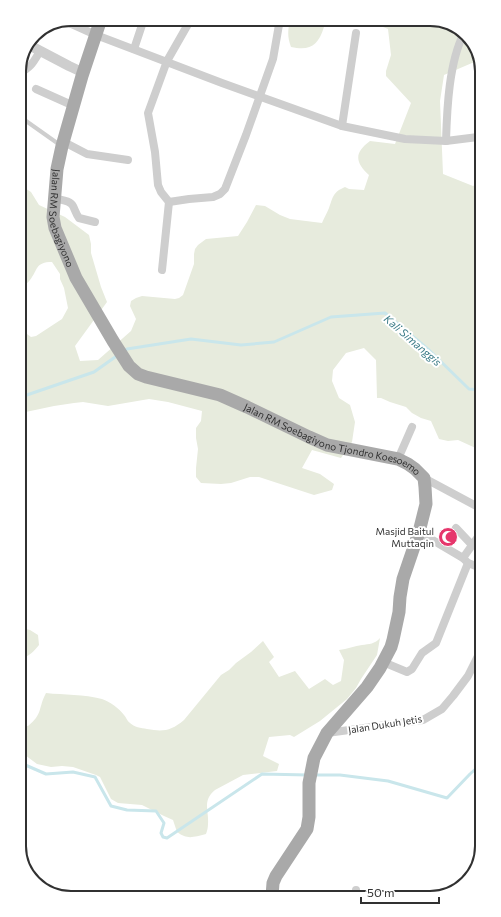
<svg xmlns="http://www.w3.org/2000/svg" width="501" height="917" font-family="Commissioner,sans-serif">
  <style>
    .green { fill: #e7ebdd }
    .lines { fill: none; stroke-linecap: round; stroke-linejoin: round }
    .stream { stroke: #c9e6eb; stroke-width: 3 }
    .service { stroke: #cecece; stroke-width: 4 }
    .minor { stroke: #cecece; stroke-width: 8 }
    .tertiary { stroke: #cecece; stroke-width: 10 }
    .primary { stroke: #a9a9a9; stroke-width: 13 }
    .labels { text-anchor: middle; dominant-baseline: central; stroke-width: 4; stroke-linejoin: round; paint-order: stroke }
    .street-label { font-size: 10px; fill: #313131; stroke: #fff }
    .poi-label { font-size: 10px; fill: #313131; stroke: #fff; text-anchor: end }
    .water-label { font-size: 11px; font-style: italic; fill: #3a7b87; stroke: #fff }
    .rim { fill: none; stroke: #313131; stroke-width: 2 }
  </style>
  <rect width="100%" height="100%" fill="#fff"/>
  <g class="green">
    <path d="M290,19H328C326,22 326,24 324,27C318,46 310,51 291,47C287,36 288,30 290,19Z"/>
    <path d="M352,19H434L462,30L478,51V63H472L444,75L440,101L443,174L473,186L479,183L480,450L458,440L448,441L439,439L431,421L421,418L412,413L406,407L390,402L381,398H377L376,360L364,348L346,353L333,370L332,381L339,398L350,405L355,422L352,442L341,458L312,450L302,468L320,474L334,484L332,490L314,495L259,477H250L231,483L221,484L201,483L196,477V468L198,449L196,438V428L201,421L202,411L168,402L149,399L108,406L83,402L74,403L54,406L21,413L20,334L23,331L31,337L36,336L62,319L68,308L64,288L60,279V274L52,262C35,262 38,270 30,280C28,283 23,286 20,289V185L31,192L39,205L65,217L89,235L91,244V253L101,287L107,302L75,346L80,361L98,360L131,331L136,319L130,306L131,301L136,298L142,296L175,299L179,298L183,295L194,264V254L195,249L198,245L206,239L238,236L247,222L256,205L265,206L280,215L290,219L322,223C324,218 327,213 329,208C333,197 333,192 345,187L349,189L364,190L369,175C355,162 354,153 370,141L395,144L411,103L386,76V71L391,55L388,29C377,24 364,23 352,19Z"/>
    <path d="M22,628L30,630L38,635L39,645C34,651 30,656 22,658Z"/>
    <path d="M380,638L377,655L361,679L356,688L347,699L320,721L294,737L290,735L269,737L263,756L279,764L277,771L243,775L215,790C202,801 209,810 208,824C208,828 207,831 206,834C193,837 188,840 177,832L173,820L164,816L142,805L118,803L111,799L100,777L96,775L73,767L62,766L51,767L37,764L25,755L23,756L22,725L28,726C43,714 38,708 46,693C64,695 84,694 102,699C110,702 119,708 124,715C126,717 127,721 130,723C134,727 141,728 147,729C163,732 171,731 184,720L221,675L229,670L236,663L251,652L263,641L274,657L269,662L279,677L295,671L309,689L325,679L333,685L341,681L344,660L339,650C347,649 355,646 362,645C369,644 375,644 380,638Z"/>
    <path d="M25,868L29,870L51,890L50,892L42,889Z"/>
  </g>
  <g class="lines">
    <g class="stream">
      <path d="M124,351L127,349L191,339L241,345L274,342L331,317L385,313L429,350L469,389L480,390"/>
      <path d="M21,397L94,372L118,355"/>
      <path d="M23,764L46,774L73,772L95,777L111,806L127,810L156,811L164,823L161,833L163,837L167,838L262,774L308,775"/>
      <path d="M314,775H340L388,781L447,798L470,774L481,764"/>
    </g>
    <path class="service" d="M19,116L60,145"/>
    <g class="minor">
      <path d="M65,21L96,35L222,83L342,126L405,139L446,141L478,137"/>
      <path d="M134,49L144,19"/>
      <path d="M19,73C31,68 34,61 40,51"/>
      <path d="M36,89L74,106"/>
      <path d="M342,126L356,33"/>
      <path d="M446,141C447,108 449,62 464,33"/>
      <path d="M64,142L87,154L128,160"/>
      <path d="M54,198C60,200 70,200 73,206C75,210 76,214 79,218L95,222"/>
      <path d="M169,202L189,199L213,197L220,194L225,189L246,135L273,59L280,19"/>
      <path d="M162,270L169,202L161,192L158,185L155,152L148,113L167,61L191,19"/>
      <path d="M398,459L412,427"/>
      <path d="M424,478L480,508"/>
      <path d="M456,528L472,545"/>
      <path d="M419,532L463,558L468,563L481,568"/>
      <path d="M463,558L480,534"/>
      <path d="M383,662L407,672L412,669L422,653L436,643L468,563"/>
      <path d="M327,733L423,720L442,709L453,696L468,676L481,650"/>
      <path d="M356,890V895"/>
    </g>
    <path class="tertiary" d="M29,45L69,66L84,73"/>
    <path class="primary" id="s1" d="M101,19L82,76L62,146L57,169L53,217L55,228L76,278L113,341L129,366L138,374L146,377L220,395L247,407L309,437L327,445L398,459L408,464L415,469L424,478L425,487L426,504L419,532L403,579L400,597L399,612L393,640L391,647L380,668L367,687L327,733L314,758L309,783V817L307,829L276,876L273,883L272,896"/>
  </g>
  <defs>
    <symbol id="mosque-disc" viewBox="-11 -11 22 22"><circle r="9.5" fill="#e6366c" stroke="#fff"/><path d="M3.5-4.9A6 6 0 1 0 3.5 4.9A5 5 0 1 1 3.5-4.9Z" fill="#fff"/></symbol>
  </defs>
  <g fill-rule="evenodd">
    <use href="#mosque-disc" x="437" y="526" width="22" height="22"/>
  </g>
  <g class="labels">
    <g class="street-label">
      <text stroke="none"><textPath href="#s1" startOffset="207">Jalan RM Soebagiyono</textPath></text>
      <text stroke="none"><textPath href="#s1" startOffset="591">Jalan RM Soebagiyono Tjondro Koesoemo</textPath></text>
      <text transform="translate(385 724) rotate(-9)">Jalan Dukuh Jetis</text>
    </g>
    <g class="poi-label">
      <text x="434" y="531">Masjid Baitul<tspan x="434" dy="12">Muttaqin</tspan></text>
    </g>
    <g class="water-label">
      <text transform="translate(413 340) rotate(41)">Kali Simanggis</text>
    </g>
  </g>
  <path d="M0 0H501V917H0ZM71 26H430A45 45 0 0 1 475 71V846A45 45 0 0 1 430 891H71A45 45 0 0 1 26 846V71A45 45 0 0 1 71 26Z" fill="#fff" fill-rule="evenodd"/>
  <path class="rim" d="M71 26H430A45 45 0 0 1 475 71V846A45 45 0 0 1 430 891H71A45 45 0 0 1 26 846V71A45 45 0 0 1 71 26Z"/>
  <path d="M361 897v6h78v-6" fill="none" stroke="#313131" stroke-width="2"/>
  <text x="367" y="897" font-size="12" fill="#313131" stroke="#ffffff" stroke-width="3" paint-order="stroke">50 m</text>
</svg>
